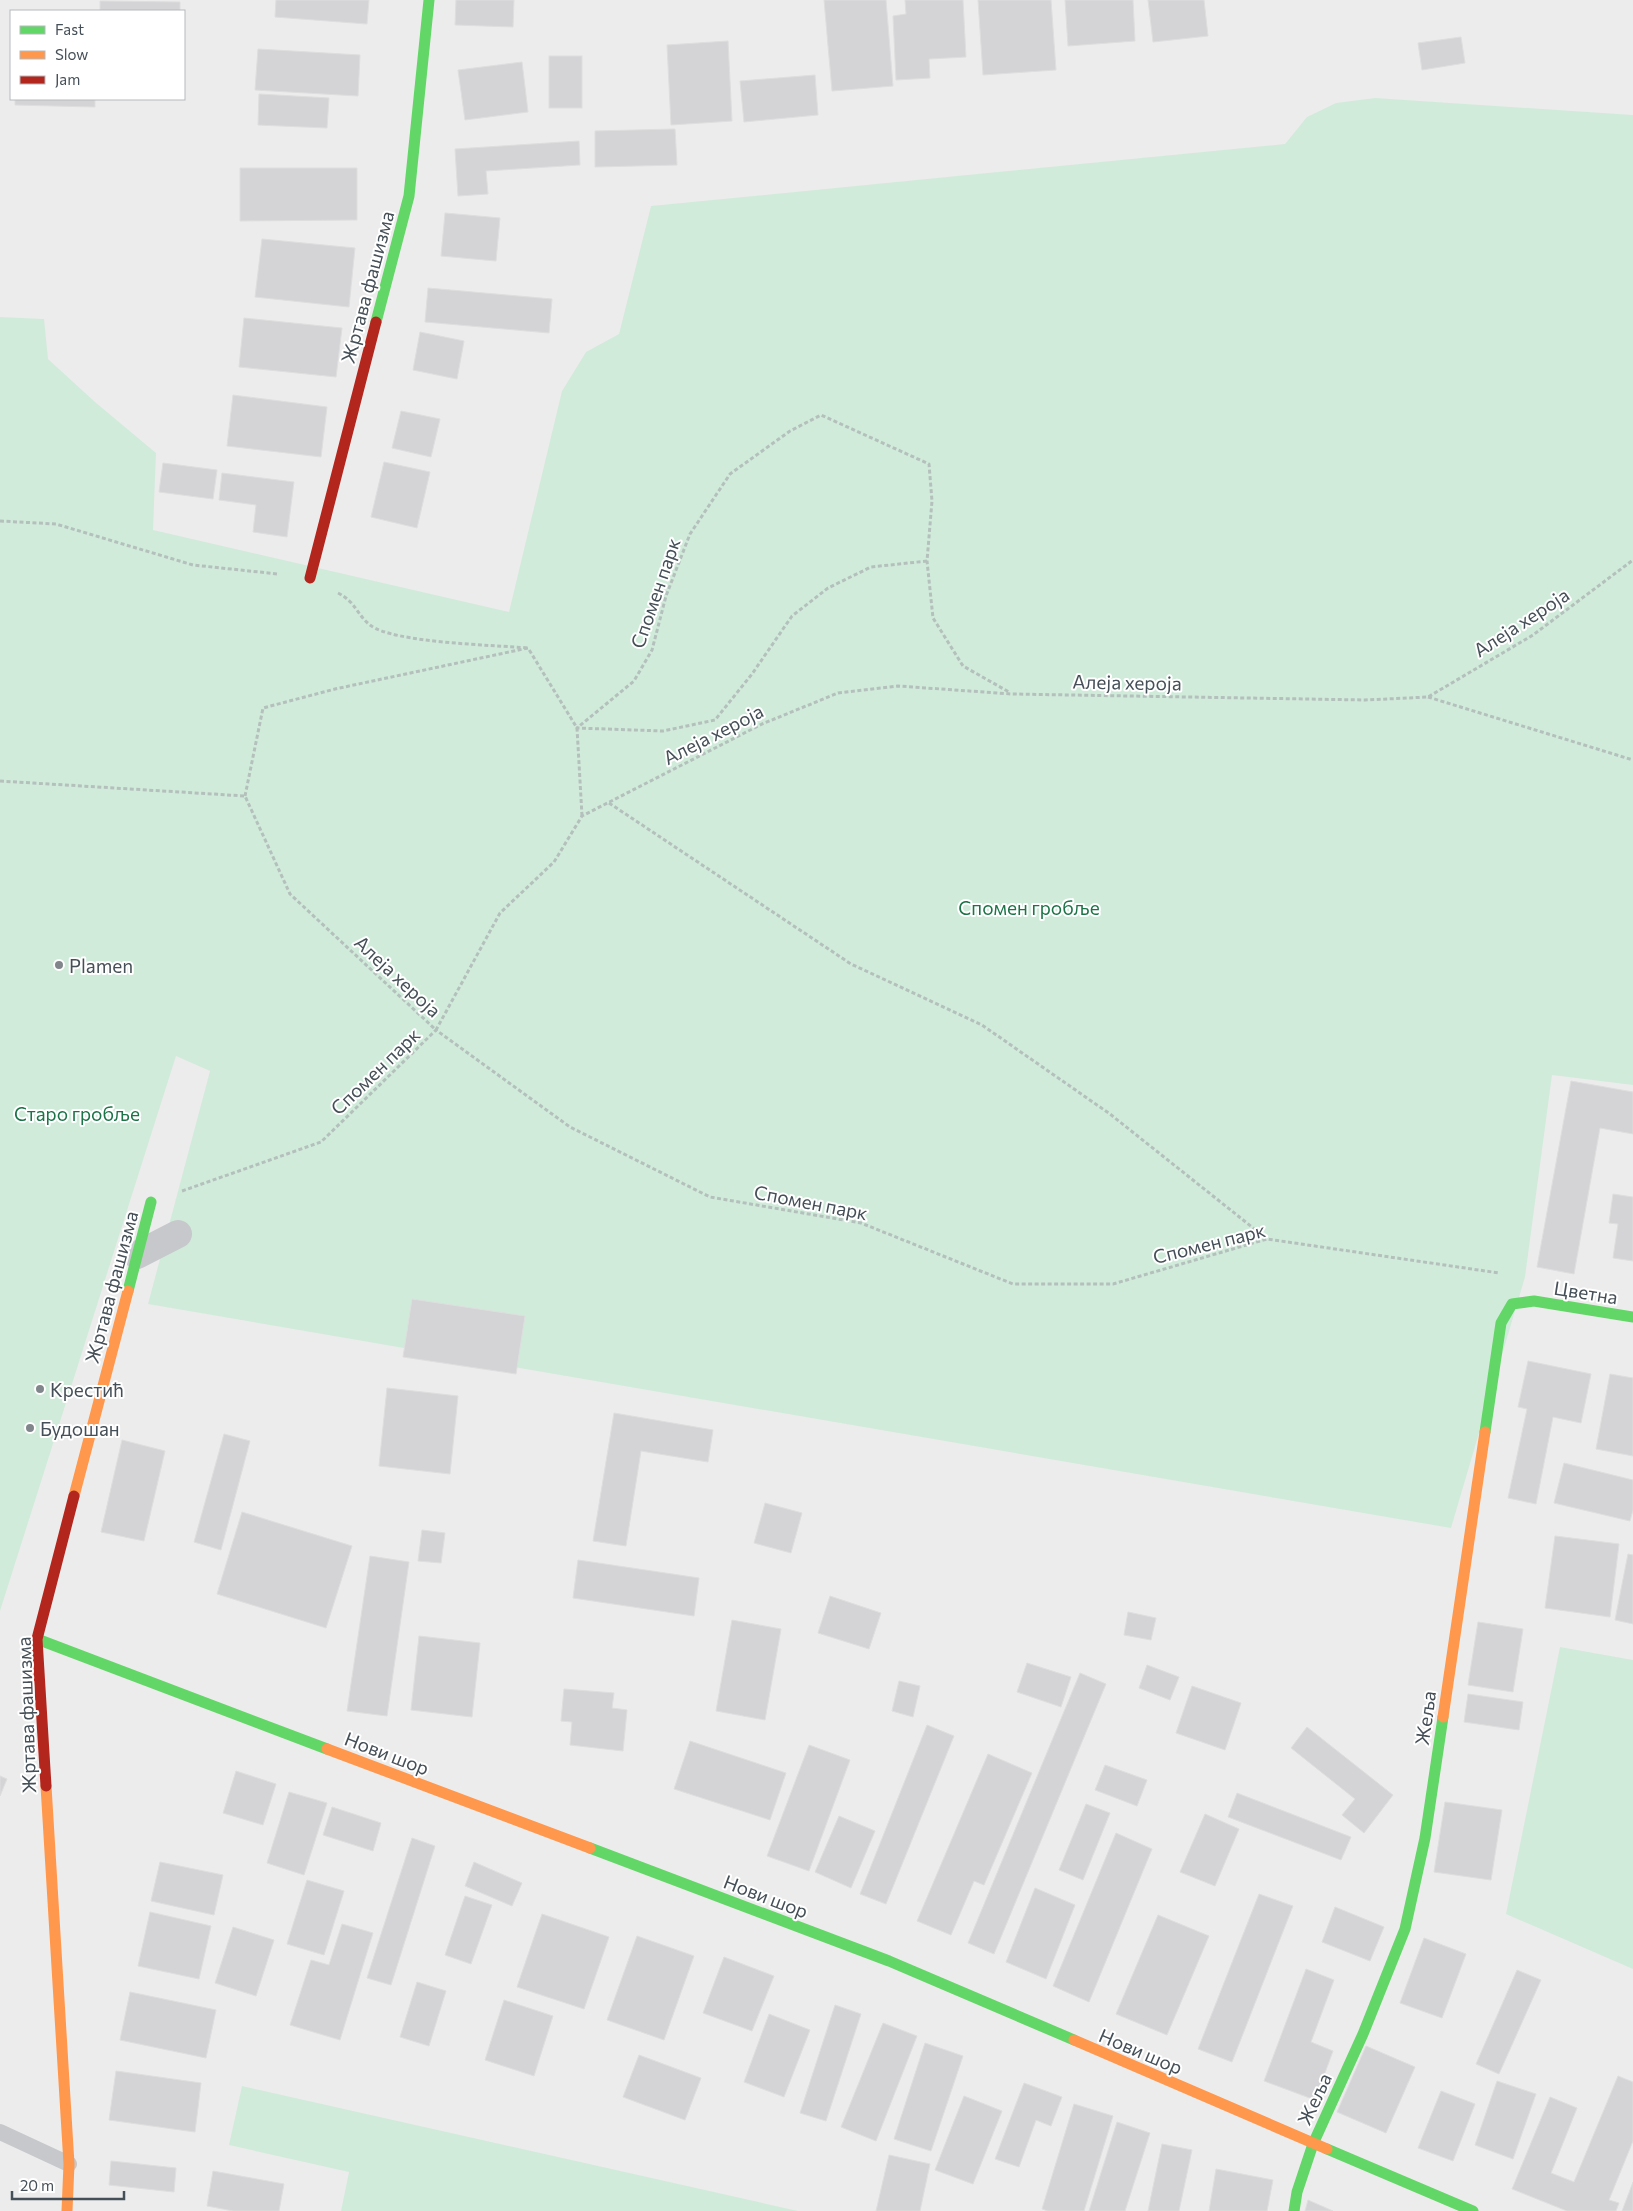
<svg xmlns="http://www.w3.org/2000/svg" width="1633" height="2211" font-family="Commissioner,sans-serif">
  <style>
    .green { fill: #d1ebdb }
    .building { fill: #d4d4d6; stroke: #dededf }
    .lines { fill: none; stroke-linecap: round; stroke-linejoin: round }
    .path { stroke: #b4c0bc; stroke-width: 3; stroke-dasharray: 4 2.5; stroke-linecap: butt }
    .lane { stroke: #c6c8cb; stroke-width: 16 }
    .street { stroke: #c6c8cb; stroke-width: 28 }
    .fast { stroke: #63d668; stroke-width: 11 }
    .slow { stroke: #ff974d; stroke-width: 11 }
    .jam { stroke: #b3261e; stroke-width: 11 }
    .poi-dot { fill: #80868b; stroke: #fff; stroke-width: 2 }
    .labels { text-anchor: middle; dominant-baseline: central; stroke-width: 4; stroke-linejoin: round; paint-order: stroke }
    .street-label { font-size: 19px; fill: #454f57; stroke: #fff }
    .park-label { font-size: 19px; fill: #1b7347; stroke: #fff }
    .poi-label { font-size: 19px; fill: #454f57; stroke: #fff; text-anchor: start }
  </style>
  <rect width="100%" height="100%" fill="#edecec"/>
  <g class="green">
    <path d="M1375,98L1633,115V1085L1552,1075L1525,1277L1451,1528L148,1304L210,1071L176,1056L0,1611V317L44,319L48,359L95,402L156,453L153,530L509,612L562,391L586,352L619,334L651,206L1285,144L1307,117L1336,103Z"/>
    <path d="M1560,1647L1633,1660V1969L1506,1914Z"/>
    <path d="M242,2086L798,2211H341L349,2172L229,2145Z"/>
  </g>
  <g class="building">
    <path d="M276,0H369L367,24L275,17Z"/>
    <path d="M456,0H514L513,27L455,25Z"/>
    <path d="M824,0H886L893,86L832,91Z"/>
    <path d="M905,0H963L966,57L929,59L930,78L896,80L893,16L906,14Z"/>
    <path d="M978,0H1051L1056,70L983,75Z"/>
    <path d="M1065,0H1133L1135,41L1068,46Z"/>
    <path d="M1148,0H1204L1208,36L1153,42Z"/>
    <path d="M100,1L180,2V11H100Z"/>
    <path d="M1461,37L1465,63L1422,70L1418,43Z"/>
    <path d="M728,41L732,121L671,125L667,45Z"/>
    <path d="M258,49L360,55L358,96L255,90Z"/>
    <rect x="549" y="56" width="33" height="52"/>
    <path d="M522,62L528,112L465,120L458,70Z"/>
    <path d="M815,75L818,115L744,122L740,81Z"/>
    <path d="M259,94L329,98L327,128L258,125Z"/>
    <path d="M15,99H95V107L15,105Z"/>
    <path d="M675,129L677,165L595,167V131Z"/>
    <path d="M579,141L580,165L486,171L488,194L458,196L455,149Z"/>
    <path d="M240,168H357V220L240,221Z"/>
    <path d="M445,213L500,218L496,261L441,256Z"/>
    <path d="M262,239L355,248L349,307L255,297Z"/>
    <path d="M428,288L552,299L549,333L425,322Z"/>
    <path d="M244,318L342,328L336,377L239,367Z"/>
    <path d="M420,332L464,341L457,379L413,370Z"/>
    <path d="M233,395L327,407L321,457L227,446Z"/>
    <path d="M401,411L440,419L431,457L392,448Z"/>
    <path d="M384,462L430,472L417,528L371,517Z"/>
    <path d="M163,463L217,470L213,499L159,492Z"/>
    <path d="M222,473L294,482L287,537L253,532L256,505L219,500Z"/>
    <path d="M1571,1081L1633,1092V1134L1600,1128L1574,1274L1537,1267Z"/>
    <path d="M1613,1194L1633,1197V1261L1613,1258L1618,1224L1609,1223Z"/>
    <path d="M412,1299L525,1316L516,1374L403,1357Z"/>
    <path d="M1528,1361L1591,1374L1581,1423L1553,1417L1536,1504L1508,1498L1527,1409L1518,1407Z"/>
    <path d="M1610,1374L1633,1378V1456L1596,1449Z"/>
    <path d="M387,1388L458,1396L450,1474L379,1466Z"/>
    <path d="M614,1413L713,1430L708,1462L641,1451L626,1546L593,1541Z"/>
    <path d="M224,1434L250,1441L221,1550L194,1542Z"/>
    <path d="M122,1440L165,1451L144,1541L101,1532Z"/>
    <path d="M1564,1463L1633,1480V1510L1630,1521L1554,1503Z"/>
    <path d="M765,1503L802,1513L791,1553L754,1543Z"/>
    <path d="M242,1512L352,1546L326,1628L217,1594Z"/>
    <path d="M422,1530L445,1533L441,1563L418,1561Z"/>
    <path d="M1555,1536L1619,1544L1610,1617L1545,1608Z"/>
    <path d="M1628,1554L1633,1555V1624L1615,1620Z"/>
    <path d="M370,1556L409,1562L387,1716L347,1711Z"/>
    <path d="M578,1560L699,1578L694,1616L573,1598Z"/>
    <path d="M830,1596L881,1613L869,1649L818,1633Z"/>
    <path d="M1128,1612L1156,1618L1151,1640L1124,1635Z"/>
    <path d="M732,1620L781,1629L765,1720L716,1711Z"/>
    <path d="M1478,1622L1523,1629L1513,1692L1468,1685Z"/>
    <path d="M419,1636L480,1643L472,1717L411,1710Z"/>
    <path d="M1027,1663L1071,1677L1061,1707L1017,1692Z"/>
    <path d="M1147,1665L1179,1677L1170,1700L1139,1688Z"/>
    <path d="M1080,1673L1106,1684L994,1954L968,1943Z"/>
    <path d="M899,1681L920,1686L913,1717L892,1711Z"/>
    <path d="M1192,1686L1241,1703L1225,1750L1176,1733Z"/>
    <path d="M564,1689L614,1693L612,1708L627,1710L623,1751L570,1745L572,1722L561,1721Z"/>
    <path d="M1468,1694L1523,1702L1519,1730L1464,1722Z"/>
    <path d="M927,1725L954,1736L886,1904L860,1894Z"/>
    <path d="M1307,1727L1393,1795L1364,1833L1342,1815L1355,1799L1291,1748Z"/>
    <path d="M690,1741L786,1773L770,1820L674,1789Z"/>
    <path d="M809,1745L850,1760L809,1871L767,1856Z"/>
    <path d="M988,1754L1032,1773L984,1885L974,1881L951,1935L917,1921Z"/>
    <path d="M1105,1765L1147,1780L1137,1806L1095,1790Z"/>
    <path d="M236,1771L276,1784L263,1825L223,1813Z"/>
    <path d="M0,1776L7,1779L0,1796Z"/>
    <path d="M289,1792L327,1803L304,1875L267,1863Z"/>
    <path d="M1237,1793L1351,1837L1341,1860L1228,1817Z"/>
    <path d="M1445,1802L1502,1810L1491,1880L1434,1872Z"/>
    <path d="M1086,1804L1110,1813L1083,1880L1059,1870Z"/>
    <path d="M332,1807L381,1823L373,1851L323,1835Z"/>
    <path d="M1205,1814L1239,1829L1215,1886L1180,1872Z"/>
    <path d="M839,1816L875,1831L851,1888L815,1872Z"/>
    <path d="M1116,1833L1152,1849L1089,2002L1053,1986Z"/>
    <path d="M412,1838L435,1846L391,1985L367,1978Z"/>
    <path d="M160,1862L223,1875L214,1915L151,1901Z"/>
    <path d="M474,1862L522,1883L512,1906L465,1886Z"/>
    <path d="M307,1880L344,1891L324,1955L287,1944Z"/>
    <path d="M1035,1888L1075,1905L1046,1979L1006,1962Z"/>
    <path d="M1259,1894L1293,1906L1232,2062L1198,2049Z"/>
    <path d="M465,1896L492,1905L471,1964L445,1955Z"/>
    <path d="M1335,1907L1384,1927L1370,1961L1322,1942Z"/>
    <path d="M150,1912L211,1926L199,1979L138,1966Z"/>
    <path d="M542,1914L609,1937L584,2009L517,1987Z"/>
    <path d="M1158,1915L1209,1936L1167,2035L1116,2014Z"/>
    <path d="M342,1924L373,1933L340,2040L290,2025L311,1960L329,1965Z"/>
    <path d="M233,1927L274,1940L256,1996L215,1983Z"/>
    <path d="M637,1936L694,1956L664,2040L607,2020Z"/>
    <path d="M1424,1938L1466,1954L1442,2018L1400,2003Z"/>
    <path d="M724,1957L774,1976L752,2031L703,2013Z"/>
    <path d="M1306,1969L1334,1980L1311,2042L1333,2051L1315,2100L1264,2081Z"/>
    <path d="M1517,1970L1541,1980L1499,2074L1476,2064Z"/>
    <path d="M417,1982L446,1991L429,2046L400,2037Z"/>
    <path d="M130,1992L216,2010L206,2058L120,2040Z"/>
    <path d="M504,2000L553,2016L534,2076L485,2060Z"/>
    <path d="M835,2005L861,2014L826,2121L800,2113Z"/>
    <path d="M769,2014L810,2030L784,2097L744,2082Z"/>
    <path d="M883,2023L917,2036L876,2141L841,2127Z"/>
    <path d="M925,2043L963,2056L931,2151L894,2139Z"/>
    <path d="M1366,2046L1415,2067L1386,2133L1337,2112Z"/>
    <path d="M639,2055L701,2078L685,2120L623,2097Z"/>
    <path d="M116,2071L201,2083L195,2132L109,2120Z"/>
    <path d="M1618,2076L1633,2082V2141L1609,2200L1619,2203L1616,2211H1567L1512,2189L1550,2097L1577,2108L1551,2173L1574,2182Z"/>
    <path d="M1497,2081L1536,2094L1513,2159L1475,2145Z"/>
    <path d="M1024,2083L1062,2097L1051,2126L1036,2120L1019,2167L995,2159Z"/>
    <path d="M1441,2091L1475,2104L1453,2161L1418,2148Z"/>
    <path d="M964,2096L1002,2111L973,2184L935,2170Z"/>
    <path d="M1074,2104L1113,2116L1084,2211H1048L1042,2209Z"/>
    <path d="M1117,2122L1150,2133L1125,2211H1089Z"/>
    <path d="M1162,2144L1192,2150L1179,2211H1148Z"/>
    <path d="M889,2155L930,2164L920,2211H876Z"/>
    <path d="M111,2161L176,2168L174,2192L109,2185Z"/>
    <path d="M1216,2169L1273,2180L1267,2211H1209Z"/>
    <path d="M213,2171L284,2184L279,2211H233L207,2206Z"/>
    <path d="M1633,2182V2211H1622Z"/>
    <path d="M1308,2200L1333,2211H1305Z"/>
  </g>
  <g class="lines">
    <g class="path">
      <path d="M0,521L56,524L193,565L278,574"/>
      <path d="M927,561L871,567L828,588L792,616L752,674L715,720L663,731L577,728L634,681L652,650L666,596L690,534L730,474L790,431L821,415L929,464L932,501L927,561L933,618L963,666L1009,692"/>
      <path d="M338,593C356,602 357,615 370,625C393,643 494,645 528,648"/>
      <path d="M1428,697L1633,760"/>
      <path d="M0,781L245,796L290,894L436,1030L500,913L554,862L582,816L762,724L838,693L898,686L1012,694L1365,700L1428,697L1533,635L1633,560"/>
      <path d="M245,796L263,708L335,689L528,648L577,728L582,816"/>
      <path d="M609,803L851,964L982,1025L1110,1114L1267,1239"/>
      <path d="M182,1191L321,1142L436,1030L570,1127L710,1197L861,1223L1013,1284H1113L1267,1239L1499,1273"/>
    </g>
    <path class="lane" d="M0,2132L69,2164"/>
    <path class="street" d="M137,1255L178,1234"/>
    <g class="fast">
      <path d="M376,322L409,196L429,0"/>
      <path d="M128,1291L151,1202"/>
      <path d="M1485,1432L1501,1323L1512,1304L1534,1301L1633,1317"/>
      <path d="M37,1639L327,1749"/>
      <path d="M590,1848L889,1961L1074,2040"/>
      <path d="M1327,2149L1473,2211"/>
      <path d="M1294,2211L1297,2192L1313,2144L1363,2034L1405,1929L1425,1838L1443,1717"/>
    </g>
    <g class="slow">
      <path d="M74,1496L128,1291"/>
      <path d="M1443,1717L1485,1432"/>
      <path d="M327,1749L590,1848"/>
      <path d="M46,1786L69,2164L67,2211"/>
      <path d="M1074,2040L1327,2149"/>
    </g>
    <g class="jam">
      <path d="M310,578L376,322"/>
      <path d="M46,1786L37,1639L74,1496"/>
    </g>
  </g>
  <g class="poi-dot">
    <circle cx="59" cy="965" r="5"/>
    <circle cx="40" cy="1389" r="5"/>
    <circle cx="30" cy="1428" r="5"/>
  </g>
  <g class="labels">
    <g class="street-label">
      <text transform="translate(367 287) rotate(-75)">Жртава фашизма</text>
      <text transform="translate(655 593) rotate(-71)">Спомен парк</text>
      <text transform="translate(1521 622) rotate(-33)">Алеја хероја</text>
      <text transform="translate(1127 682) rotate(1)">Алеја хероја</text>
      <text transform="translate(713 734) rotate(-27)">Алеја хероја</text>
      <text transform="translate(398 976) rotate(43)">Алеја хероја</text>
      <text transform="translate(375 1071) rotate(-44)">Спомен парк</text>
      <text transform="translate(811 1202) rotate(11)">Спомен парк</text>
      <text transform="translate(1209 1243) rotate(-14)">Спомен парк</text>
      <text transform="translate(111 1287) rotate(-75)">Жртава фашизма</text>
      <text transform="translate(1586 1292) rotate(9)">Цветна</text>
      <text transform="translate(26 1715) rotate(-92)">Жртава фашизма</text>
      <text transform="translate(1425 1718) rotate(-82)">Жеља</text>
      <text transform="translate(387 1753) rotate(21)">Нови шор</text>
      <text transform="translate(766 1896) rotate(21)">Нови шор</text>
      <text transform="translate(1141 2051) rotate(23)">Нови шор</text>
      <text transform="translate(1314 2099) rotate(-65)">Жеља</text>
    </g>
    <g class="park-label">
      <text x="1029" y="907">Спомен гробље</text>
      <text x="77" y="1113">Старо гробље</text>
    </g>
    <g class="poi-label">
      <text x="69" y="965">Plamen</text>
      <text x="50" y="1389">Крестић</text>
      <text x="40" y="1428">Будошан</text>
    </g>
  </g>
  <rect x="10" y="10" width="175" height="90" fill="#ffffff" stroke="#b5b9bc"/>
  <rect x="20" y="26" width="25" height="8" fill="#63d668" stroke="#b5b9bc"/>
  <text x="55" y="35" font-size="15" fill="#454f57">Fast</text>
  <rect x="20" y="51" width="25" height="8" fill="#ff974d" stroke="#b5b9bc"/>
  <text x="55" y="60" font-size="15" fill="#454f57">Slow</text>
  <rect x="20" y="76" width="25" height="8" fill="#b3261e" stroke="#b5b9bc"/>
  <text x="55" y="85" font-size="15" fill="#454f57">Jam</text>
  <path d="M12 2191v8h112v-8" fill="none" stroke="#454f57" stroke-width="2.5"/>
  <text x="20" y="2191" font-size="15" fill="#454f57" stroke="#ffffff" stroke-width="4" paint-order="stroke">20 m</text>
</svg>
